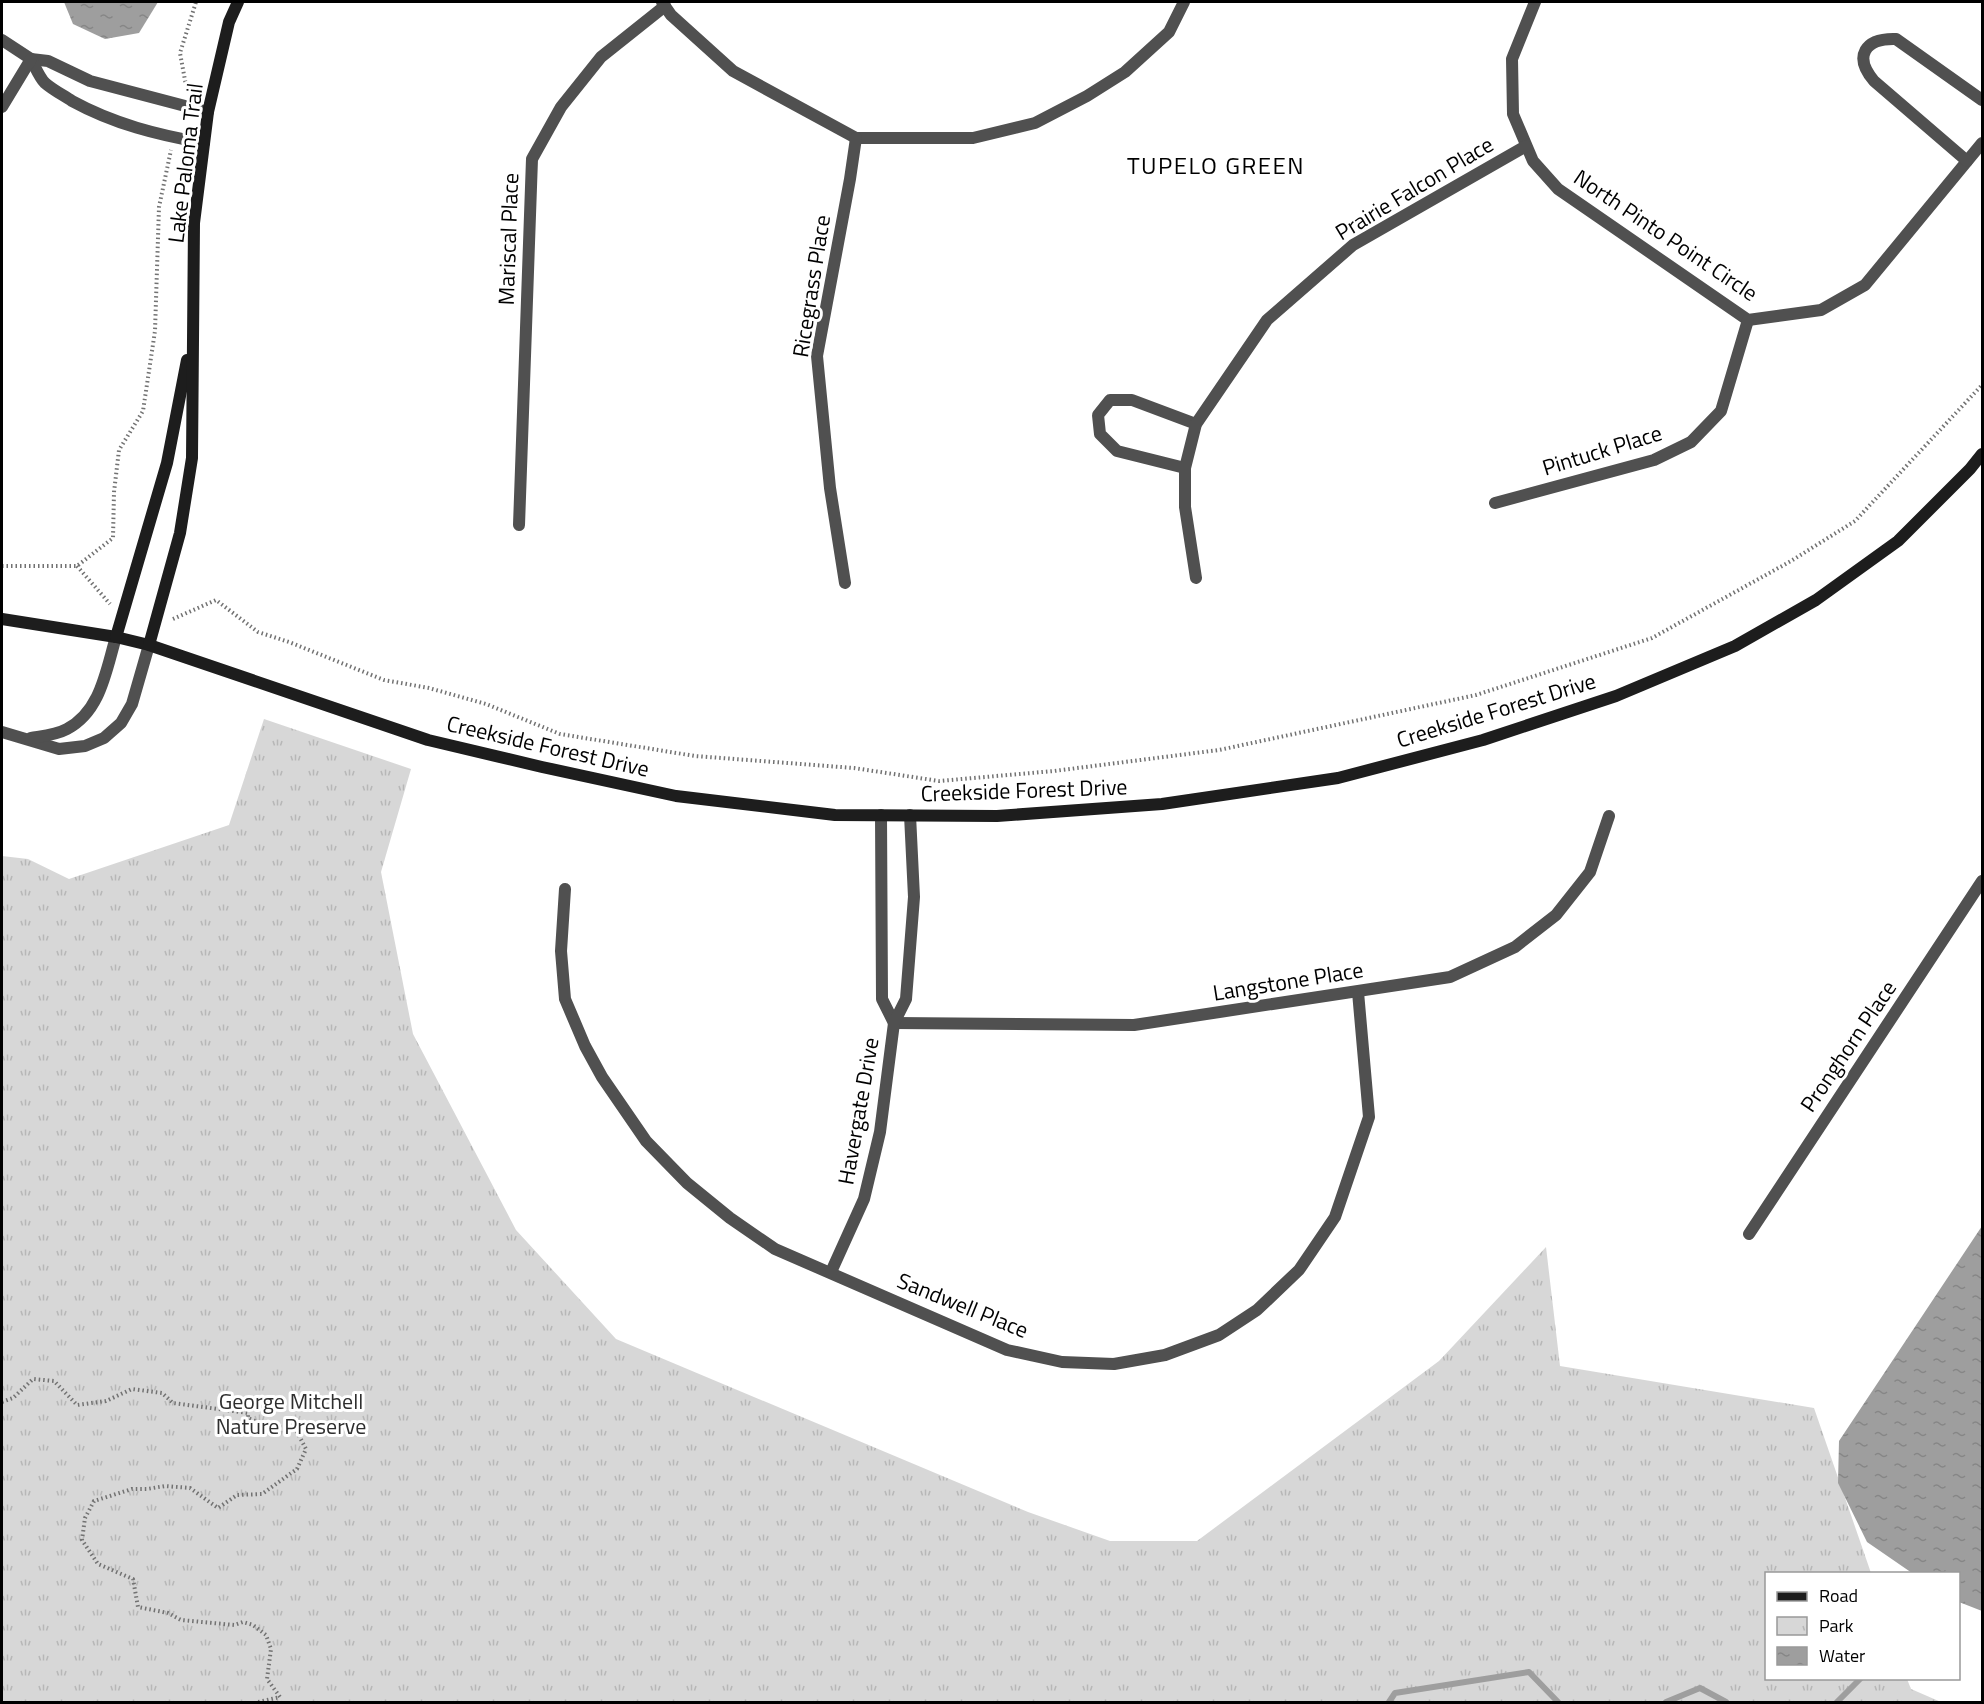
<svg xmlns="http://www.w3.org/2000/svg" width="1984" height="1704" font-family="'Titillium Web',sans-serif">
  <style>
    .park { fill: url(#park-tufts) }
    .water { fill: url(#water-ripples) }
    .lines { fill: none; stroke-linecap: round; stroke-linejoin: round }
    .stream { stroke: #9e9e9e; stroke-width: 6 }
    .path { stroke: #727272; stroke-width: 4; stroke-dasharray: 1.5 3; stroke-linecap: butt }
    .street { stroke: #505050; stroke-width: 12 }
    .secondary { stroke: #1d1d1d; stroke-width: 12 }
    .labels { text-anchor: middle; dominant-baseline: central; stroke-width: 6; stroke-linejoin: round; paint-order: stroke }
    .street-label { font-size: 22px; fill: #000; stroke: #fff }
    .park-label { font-size: 22px; fill: #2e2e2e; stroke: #fff }
    .neighbourhood-label { font-size: 24px; letter-spacing: 1.5px; fill: #000; stroke: #fff }
  </style>
  <defs>
    <pattern id="park-tufts" width="24" height="20" patternUnits="userSpaceOnUse" patternTransform="scale(1.5)"><rect width="24" height="20" fill="#d7d7d7"/><path d="M3 7l-1-3M5 7V3M7 7l1-3M15 17l-1-3M17 17v-4M19 17l1-3" fill="none" stroke="#b7b7b7"/></pattern>
    <pattern id="water-ripples" width="26" height="14" patternUnits="userSpaceOnUse" patternTransform="scale(1.5)"><rect width="26" height="14" fill="#9e9e9e"/><path d="M2 4q2-2 4 0t4 0M15 11q2-2 4 0t4 0" fill="none" stroke="#868686"/></pattern>
  </defs>
  <rect width="100%" height="100%" fill="#fff"/>
  <path class="park" d="M264,719L411,769L381,872L413,1034L516,1230L616,1339L1028,1512L1110,1541H1197L1439,1361L1546,1247L1560,1366L1814,1408L1871,1573L1766,1574V1678L1907,1679L1911,1689L1941,1702H2V856L28,859L69,879L229,825Z"/>
  <g class="water">
    <path d="M64,2H158L139,33L105,39L73,24Z"/>
    <path d="M1982,1226V1611L1959,1602L1958,1574L1912,1573L1867,1542L1838,1483L1839,1441Z"/>
  </g>
  <g class="lines">
    <g class="stream">
      <path d="M1389,1702L1395,1693L1529,1672L1558,1702"/>
      <path d="M1666,1702L1700,1688L1726,1702"/>
      <path d="M1837,1702L1861,1678"/>
    </g>
    <g class="path">
      <path d="M187,91L180,53L196,2"/>
      <path d="M2,566H77L113,538L114,492L119,450L143,411L155,331L159,207L171,150"/>
      <path d="M77,566L110,604"/>
      <path d="M173,619L216,600L258,632L289,642L384,680L429,688L486,704L560,734L695,756L854,768L939,781L1054,771L1219,750L1476,695L1652,638L1791,561L1855,521L1982,385"/>
      <path d="M2,1402L13,1398L33,1379L54,1381L77,1405L106,1401L132,1389L162,1393L173,1403L248,1413V1418L262,1424L296,1430L306,1449L297,1469L262,1494L237,1495L218,1508L190,1488L165,1486L147,1489H132L94,1501L85,1518L82,1540L98,1564L133,1579L138,1607L168,1613L181,1620L234,1625L243,1622L253,1625L266,1635L271,1649L267,1679L280,1697L258,1702"/>
    </g>
    <g class="street">
      <path d="M662,2L671,15L733,71L856,138H973L1035,123L1087,96L1125,72L1169,32L1184,2"/>
      <path d="M1535,2L1512,59L1513,114L1533,161L1558,189L1748,320L1821,310L1865,285L1982,143"/>
      <path d="M2,40L31,59L48,61L90,81L208,112"/>
      <path d="M31,59C35,66 39,77 45,83C53,90 63,95 72,101C114,124 158,135 204,143"/>
      <path d="M2,107L31,59"/>
      <path d="M1967,161L1874,81C1853,56 1865,38 1896,39L1982,100"/>
      <path d="M1185,468L1117,451L1100,434L1098,415L1110,400H1132L1196,424"/>
      <path d="M1495,503L1654,460L1691,442L1721,411L1748,320"/>
      <path d="M519,525L532,159L561,107L601,57L665,6"/>
      <path d="M1196,578L1185,507V468L1196,424L1267,320L1353,245L1526,146"/>
      <path d="M845,583L830,488L817,356L850,179L856,138"/>
      <path d="M2,732L59,749L85,746L104,738L121,723L132,704L149,645"/>
      <path d="M31,738C43,736 56,735 67,729C101,711 106,670 116,637"/>
      <path d="M881,815L882,999L894,1023"/>
      <path d="M565,889L561,951L565,999L585,1046L602,1077L646,1141L687,1183L730,1218L775,1249L1007,1350L1062,1362L1114,1364L1165,1355L1219,1335L1257,1310L1299,1270L1335,1217L1369,1117L1358,992"/>
      <path d="M894,1023L1134,1025L1450,977L1515,947L1556,915L1590,872L1609,816"/>
      <path d="M1749,1234L1982,881"/>
      <path d="M831,1272L864,1199L880,1132L894,1023L906,999L914,897L910,815"/>
    </g>
    <g class="secondary">
      <path d="M2,619L116,637L149,645L428,740L542,767L676,796L835,815L997,816L1162,804L1338,778L1483,740L1616,696L1735,646L1816,600L1898,541L1970,469L1982,454"/>
      <path d="M116,637L167,463L187,360"/>
      <path d="M149,645L180,533L192,458L194,223L208,112L229,22L238,2"/>
    </g>
  </g>
  <g class="labels">
    <g class="street-label">
      <text transform="translate(185 163) rotate(-83)">Lake Paloma Trail</text>
      <text transform="translate(1414 188) rotate(-31)">Prairie Falcon Place</text>
      <text transform="translate(1666 235) rotate(34)">North Pinto Point Circle</text>
      <text transform="translate(508 239) rotate(-88)">Mariscal Place</text>
      <text transform="translate(811 286) rotate(-81)">Ricegrass Place</text>
      <text transform="translate(1602 450) rotate(-17)">Pintuck Place</text>
      <text transform="translate(1496 710) rotate(-17)">Creekside Forest Drive</text>
      <text transform="translate(548 746) rotate(13)">Creekside Forest Drive</text>
      <text transform="translate(1024 790) rotate(-2)">Creekside Forest Drive</text>
      <text transform="translate(1288 981) rotate(-9)">Langstone Place</text>
      <text transform="translate(1848 1046) rotate(-56)">Pronghorn Place</text>
      <text transform="translate(858 1111) rotate(-80)">Havergate Drive</text>
      <text transform="translate(963 1305) rotate(22)">Sandwell Place</text>
    </g>
    <g class="park-label">
      <text x="291" y="1401">George Mitchell<tspan x="291" dy="25">Nature Preserve</tspan></text>
    </g>
    <g class="neighbourhood-label">
      <text x="1216" y="165">TUPELO GREEN</text>
    </g>
  </g>
  <rect width="1984" height="1704" fill="none" stroke="#000000" stroke-width="6"/>
  <rect x="1765" y="1572" width="195" height="108" fill="#ffffff" stroke="#999999" stroke-width="1.5"/>
  <rect x="1777" y="1592" width="30" height="9" fill="#1d1d1d" stroke="#999999" stroke-width="1.5"/>
  <text x="1819" y="1602" font-size="18" fill="#000000">Road</text>
  <rect x="1777" y="1617" width="30" height="18" fill="url(#park-tufts)" stroke="#999999" stroke-width="1.5"/>
  <text x="1819" y="1632" font-size="18" fill="#000000">Park</text>
  <rect x="1777" y="1647" width="30" height="18" fill="url(#water-ripples)" stroke="#999999" stroke-width="1.5"/>
  <text x="1819" y="1662" font-size="18" fill="#000000">Water</text>
</svg>
